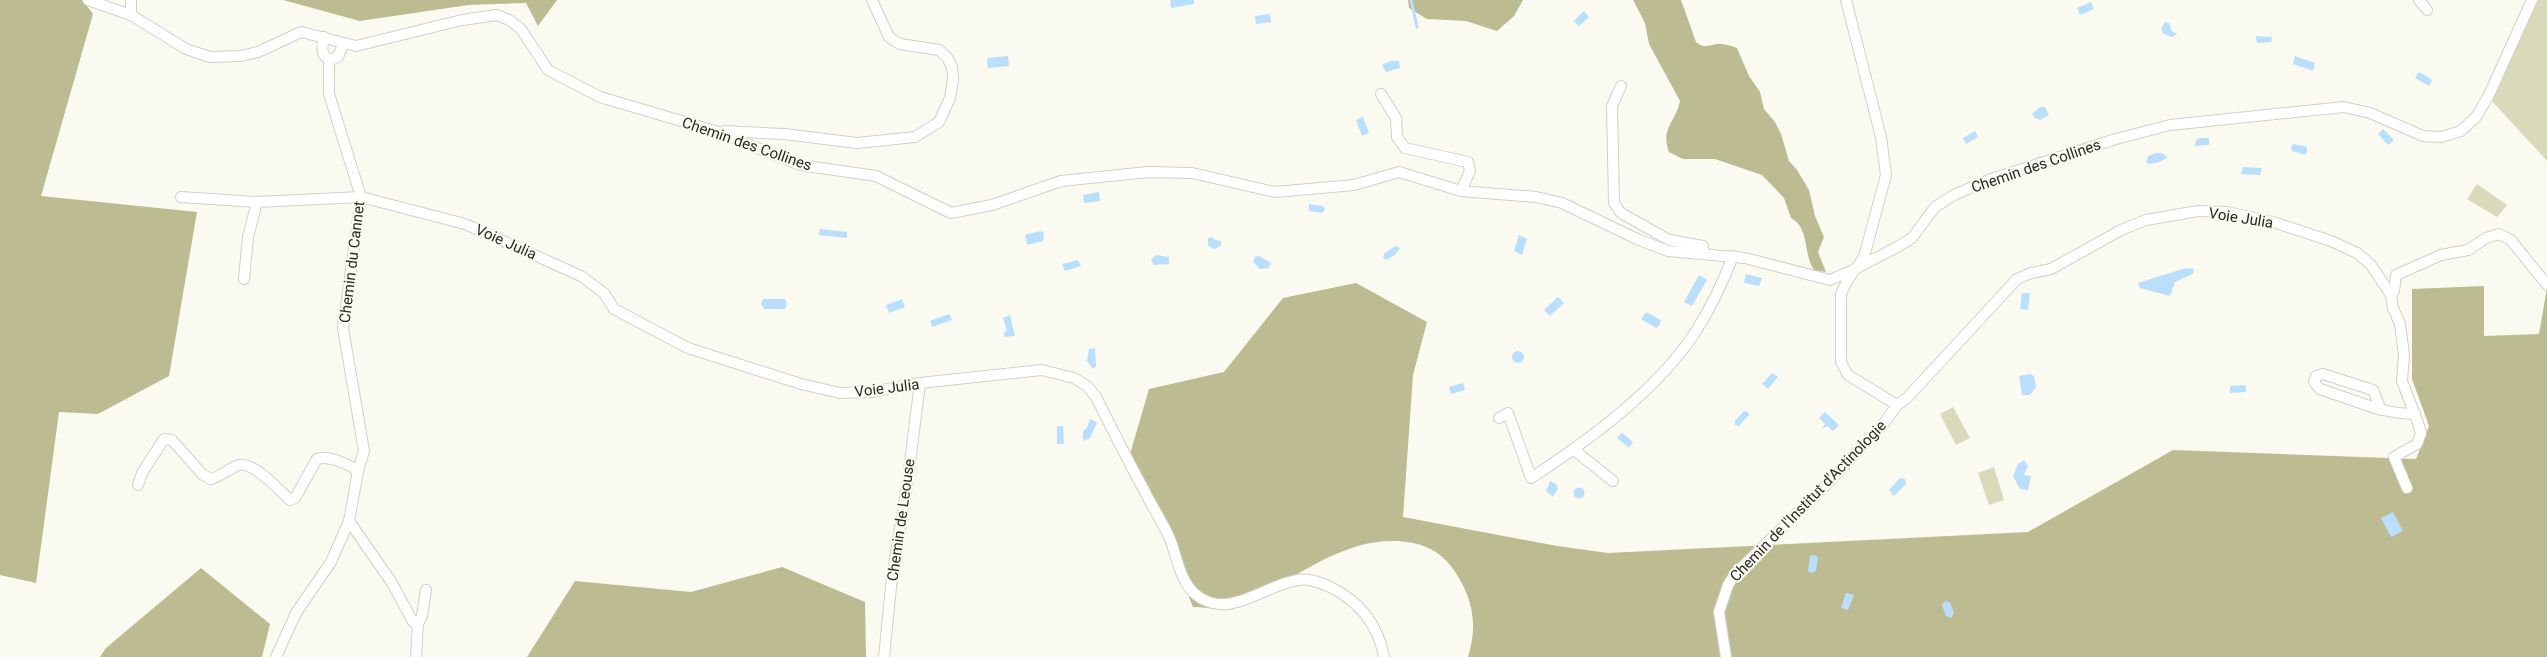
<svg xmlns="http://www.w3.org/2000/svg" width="2547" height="657" font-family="Roboto,sans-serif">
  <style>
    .green { fill: #dad9b9 }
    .forest { fill: #bdbb91 }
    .water { fill: #b9dffc }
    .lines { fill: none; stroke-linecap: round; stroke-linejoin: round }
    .stream { stroke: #b9dffc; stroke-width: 3 }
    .street-casing { stroke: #d1d1c8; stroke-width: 12 }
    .street { stroke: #fff; stroke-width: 10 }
    .labels { text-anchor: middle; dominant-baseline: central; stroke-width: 4.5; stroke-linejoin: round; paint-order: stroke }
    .street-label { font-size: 15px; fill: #292925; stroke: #fafaf0 }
  </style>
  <rect width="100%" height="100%" fill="#fafaf0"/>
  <g class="green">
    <path d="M2537,0H2547V161L2492,101Z"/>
    <path d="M2477,184L2507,205L2497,217L2467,199Z"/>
    <path d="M1953,407L1970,438L1956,445L1940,414Z"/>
    <path d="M1994,467L2004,500L1989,505L1978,473Z"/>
  </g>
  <g class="forest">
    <path d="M0,0H82L93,14L41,196L197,212L169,376L98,414L59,412L36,583L0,575Z"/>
    <path d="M283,0H557L538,26L526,3L468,5L360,21Z"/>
    <path d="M1408,0H1523L1514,16L1497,31L1466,21L1427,19L1409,8Z"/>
    <path d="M1633,0H1681L1696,42C1705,50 1709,44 1720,44C1725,44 1732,46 1737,48L1749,76L1760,92L1764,109L1775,122L1781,134L1789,161L1797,170L1809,190L1815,216L1824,237L1818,252L1826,272L1814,270C1803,254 1810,228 1791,218L1784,198L1762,175L1715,159H1683L1669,152C1660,128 1676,122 1680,101L1649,44L1645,23Z"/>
    <path d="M1356,283L1427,322L1413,375L1403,517L1557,546L1608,553L2028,532L2173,450L2416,459L2429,426L2412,379V289L2484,286V336L2539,334L2547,288V657H1468C1477,628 1474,604 1459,578C1447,558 1435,548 1413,543C1345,530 1293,584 1234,607C1223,611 1205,607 1193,607L1130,454L1149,389L1224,372L1283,298Z"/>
    <path d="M782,567L865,602L866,657H527L575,581L691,592Z"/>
    <path d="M201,568L270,624L262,657H100L106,648Z"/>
  </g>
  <g class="water">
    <path d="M1170,0H1194V4L1171,8Z"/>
    <path d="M2091,2L2094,9L2080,15L2077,8Z"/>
    <path d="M1584,11L1589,17L1579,26L1574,21Z"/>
    <path d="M1270,14L1271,22L1256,24L1255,16Z"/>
    <path d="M2165,22L2169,23L2172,31L2177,34L2172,37L2164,34L2161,29Z"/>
    <path d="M2256,36L2272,37L2271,42L2257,43Z"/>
    <path d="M1008,56L1009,66L988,68L987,58Z"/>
    <path d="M2295,56L2315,63L2313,71L2293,64Z"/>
    <path d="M1390,61H1399L1400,68L1386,72L1382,65Z"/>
    <path d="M2419,72L2432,80L2429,86L2415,78Z"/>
    <path d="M2040,107H2045L2049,115L2040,120L2035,118L2032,114Z"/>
    <path d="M1363,117L1369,133L1362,136L1356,120Z"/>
    <path d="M2383,129L2394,140L2388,145L2378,134Z"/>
    <path d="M1975,131L1978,137L1966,144L1963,138Z"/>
    <path d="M2200,138H2209V145L2195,146L2196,140Z"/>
    <path d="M2293,144L2307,147V152L2305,155L2292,151L2291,148Z"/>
    <path d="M2156,153H2162L2167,157C2163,162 2152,165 2146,163L2148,156Z"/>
    <path d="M2243,167L2262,168L2260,175L2241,174Z"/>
    <path d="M1099,192L1100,201L1084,203L1083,195Z"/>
    <path d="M1309,204L1323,206L1325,210L1322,213L1309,211Z"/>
    <path d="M820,229L847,232V238L819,235Z"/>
    <path d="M1041,231L1044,233L1043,241L1027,245L1025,235Z"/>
    <path d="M1519,235L1527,239L1522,255L1514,251Z"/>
    <path d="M1212,237L1215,240L1221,241V245L1215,249L1208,246V238Z"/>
    <path d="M1395,246L1400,248L1395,255L1386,260L1383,257L1385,253Z"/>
    <path d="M1156,255L1169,257V264L1154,265L1151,260Z"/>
    <path d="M1259,256L1271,263L1269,268L1260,269L1253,262L1255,257Z"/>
    <path d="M1078,260L1081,266L1065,271L1062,264Z"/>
    <path d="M2186,268L2194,269L2193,274L2175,282L2170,296L2140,288L2138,283Z"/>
    <path d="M1746,274L1762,278L1759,286L1744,283Z"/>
    <path d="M1699,275L1707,280L1692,306L1684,302Z"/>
    <path d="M2022,293H2030L2028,310L2020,309Z"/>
    <path d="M1558,297L1564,303L1550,316L1544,310Z"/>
    <path d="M763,299H785L787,304L785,309H764L761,304Z"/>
    <path d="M902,299L905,307L889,313L886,305Z"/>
    <path d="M1646,312L1661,320L1659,326L1656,328L1641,319Z"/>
    <path d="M949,314L952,320L932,327L930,321Z"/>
    <path d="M1010,315L1015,336L1004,337V332L1007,331L1003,318Z"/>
    <path d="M1095,348L1096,366L1093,369L1087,361L1089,349Z"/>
    <circle cx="1518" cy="357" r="6"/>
    <path d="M1772,373L1778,377L1768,389L1762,384Z"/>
    <path d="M2030,374L2034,376L2036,387L2030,395H2022L2019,376Z"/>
    <path d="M1463,383L1465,390L1451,394L1449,387Z"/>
    <path d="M2246,385V392L2230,393V386Z"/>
    <path d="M1744,411L1748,412L1749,415L1739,426L1735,425V421Z"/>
    <path d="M1825,412L1839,425L1833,431L1827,426L1822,429L1825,424L1819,418Z"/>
    <path d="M1090,419L1097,422L1090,438L1083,441V431L1087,428Z"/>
    <path d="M1057,426H1063L1064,444H1057Z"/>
    <path d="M1622,433L1633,442L1629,448L1617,438Z"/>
    <path d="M2024,460L2028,466L2024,475L2031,476L2028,490L2020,489L2013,476L2018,464Z"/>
    <path d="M1900,478L1905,479L1906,484L1894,496L1889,490Z"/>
    <path d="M1550,481L1556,484L1558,488L1553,497L1546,491Z"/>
    <circle cx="1579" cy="493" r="5.5"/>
    <path d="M2393,512L2403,531L2391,537L2381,518Z"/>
    <path d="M1814,555L1818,557L1816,571L1811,573L1808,571L1810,556Z"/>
    <path d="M1846,593L1854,595L1848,610L1841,608Z"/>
    <path d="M1945,601L1950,602L1954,613L1951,618L1946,616L1942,605Z"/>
  </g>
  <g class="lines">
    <path class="stream" d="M1411,0L1417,27"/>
    <defs>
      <g id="street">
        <path d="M88,0L131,15L186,49L210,57L241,56L258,52L301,32L356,46L462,20L497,15L509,20L521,29L548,70L600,97L715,131L800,165L876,176L951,213L992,205L1061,181L1148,172L1192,173L1275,192L1354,185L1399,172L1461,191L1536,197L1562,203L1637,239L1668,251L1745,258L1830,280L1853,270L1899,246L1912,238L1935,207L1954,195L1988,180L2116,139L2170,125L2344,107L2370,113L2423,136L2441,137L2461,131L2476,117L2488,97L2532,0"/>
        <path d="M131,0V15"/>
        <path d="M1846,0L1881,137L1886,175L1864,257L1847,281L1841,294V362L1848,375L1897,405"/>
        <path d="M2419,0L2427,10"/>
        <path d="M324,37C322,47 320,55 330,60L338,57L343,44"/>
        <path d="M1621,86L1612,106L1614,203L1621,213L1669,240L1703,246L1704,254"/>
        <path d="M1381,94L1396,118L1397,137L1405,148L1468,162L1470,171L1461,191"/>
        <path d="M724,131L784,134L857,143L915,137L939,122L950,98L953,79L952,67L947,57L939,50L900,44L889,37L872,0"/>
        <path d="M181,197L257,202"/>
        <path d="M244,279L248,237L257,202L361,197L465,224L581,276L604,293L614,309L688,348L801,384L840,393L872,392L920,383L1042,370L1074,378L1087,386L1096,397C1112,429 1128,461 1145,492C1153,508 1163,523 1170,539C1177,557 1180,581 1195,594C1228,622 1265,584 1298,580C1309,578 1318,582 1328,586C1358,600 1378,624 1384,657"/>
        <path d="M2391,295L2394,291L2396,275L2441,255L2468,250L2486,238L2499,234L2511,240L2547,285"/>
        <path d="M2381,410L2373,390L2323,374L2316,376L2314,382L2320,389L2378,409C2391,412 2401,414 2415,414"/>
        <path d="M1499,418L1508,413L1531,478C1589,440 1658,390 1696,331C1711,308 1723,282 1733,256"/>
        <path d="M1574,450L1613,481"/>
        <path d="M138,485L142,473L164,439L172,440L203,475L211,479C221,476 230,468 239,465C253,461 279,490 290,500L295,498L317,459C329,455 348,464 358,471"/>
        <path d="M349,521L392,583L413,622L418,623"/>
        <path d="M276,657L296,613L331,562L349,521L358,471L364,451L343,328L361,197L329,94V60"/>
        <path d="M416,657L418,623L422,616L426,590"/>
        <path d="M884,657L892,577L907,486L920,383"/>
        <path d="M1726,657L1719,612L1728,585L1735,574L1829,482L1885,422L1897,405L1906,399L2017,279L2031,273L2051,269L2121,230L2146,220L2198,211L2227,212L2273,222L2331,241L2357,253L2371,265L2391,295L2393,308L2400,324L2404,355L2402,381L2418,423L2421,433L2417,444L2394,457L2407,488"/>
      </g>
    </defs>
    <use href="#street" class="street-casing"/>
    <use href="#street" class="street"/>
  </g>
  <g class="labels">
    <g class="street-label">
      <text transform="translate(747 144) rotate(19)">Chemin des Collines</text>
      <text transform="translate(2036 166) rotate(-19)">Chemin des Collines</text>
      <text transform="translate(2241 218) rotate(9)">Voie Julia</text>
      <text transform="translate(506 242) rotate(24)">Voie Julia</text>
      <text transform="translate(352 262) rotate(-83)">Chemin du Cannet</text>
      <text transform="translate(887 388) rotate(-7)">Voie Julia</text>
      <text transform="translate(1808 501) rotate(-46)">Chemin de l'Institut d'Actinologie</text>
      <text transform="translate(901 520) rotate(-82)">Chemin de Leouse</text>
    </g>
  </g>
</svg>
